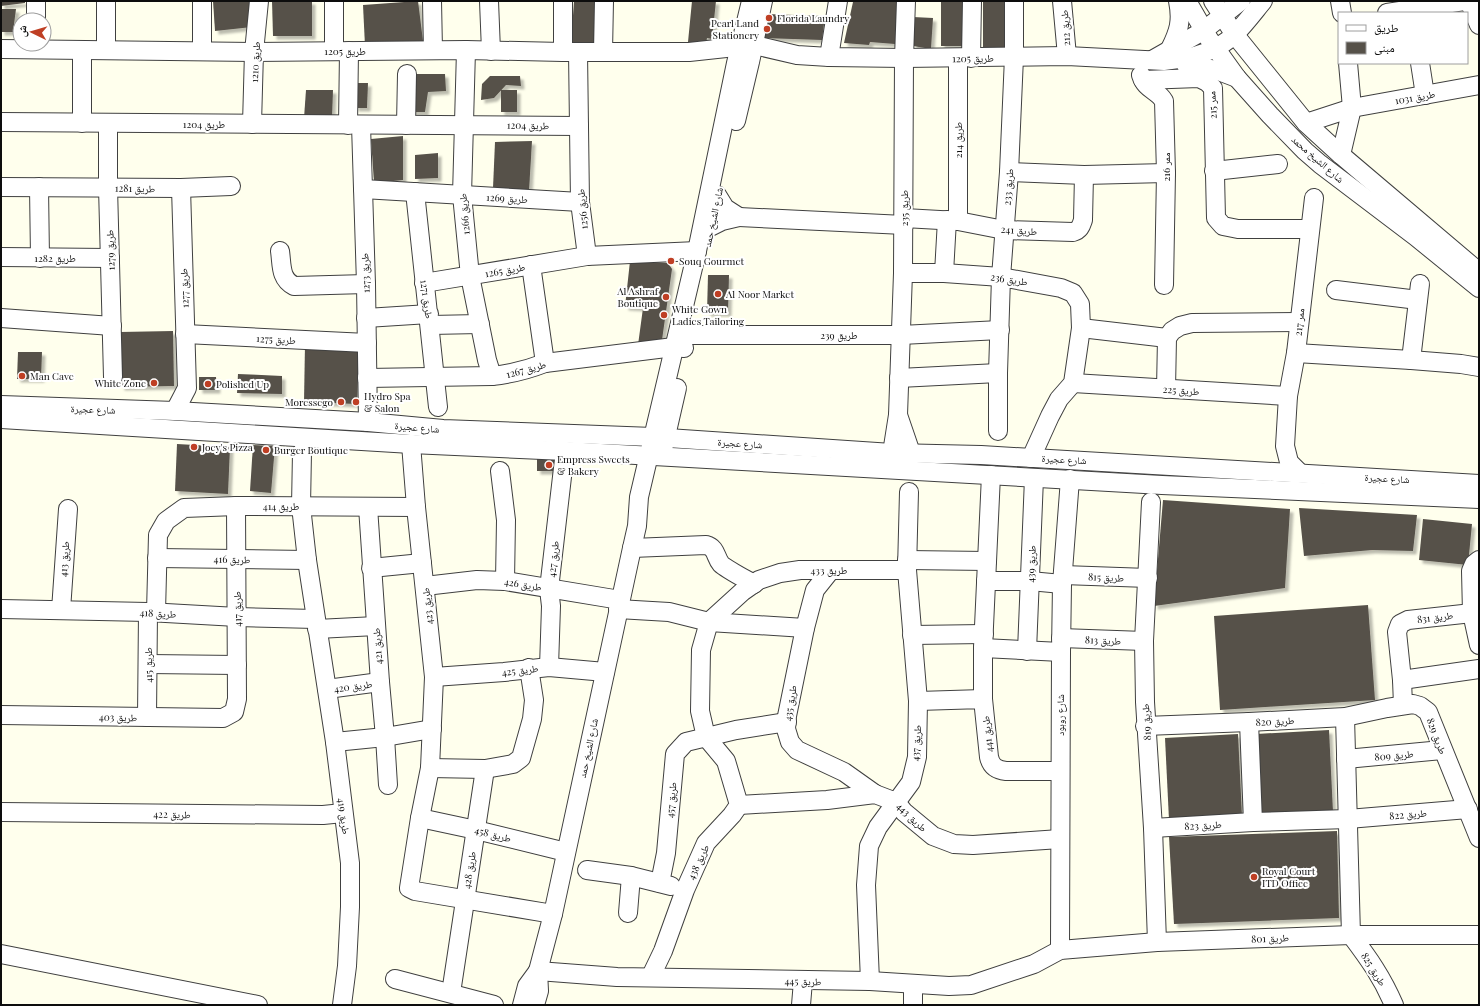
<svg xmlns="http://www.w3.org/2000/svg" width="1480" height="1006" font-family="'Playfair Display','Noto Naskh Arabic',serif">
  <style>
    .building { fill: #565149; filter: url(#shadow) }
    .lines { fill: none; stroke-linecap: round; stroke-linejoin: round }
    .minor-casing { stroke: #404040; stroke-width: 20 }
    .minor { stroke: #fff; stroke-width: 18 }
    .poi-dot { fill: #bf3f24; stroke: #fff; stroke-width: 1.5 }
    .labels { text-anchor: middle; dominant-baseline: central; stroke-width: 4; stroke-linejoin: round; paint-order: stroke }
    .poi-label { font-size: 10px; fill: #0d0d0d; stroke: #fff; text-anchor: start }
    .street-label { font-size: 10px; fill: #0d0d0d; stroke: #fff }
  </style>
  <defs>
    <filter id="shadow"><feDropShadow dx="3.5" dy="3.5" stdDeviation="1" flood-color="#0004"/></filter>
  </defs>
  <rect width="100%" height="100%" fill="#ffffed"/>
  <g class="building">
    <path d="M1,1H25V3L1,6Z"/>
    <path d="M213,1H252V27L215,31Z"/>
    <path d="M272,1H312V36H273Z"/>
    <path d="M418,1L423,41L365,46L363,5Z"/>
    <path d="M574,1H596L595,19H597V45L571,44Z"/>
    <path d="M692,1H716L712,39L707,38L706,44L688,42Z"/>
    <path d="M941,1H966L965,46H941Z"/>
    <path d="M983,1L1010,2L1006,50L983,49Z"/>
    <path d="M853,2H899L895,44L870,42L869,45L844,43Z"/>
    <path d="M1,9H16L13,32H1Z"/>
    <path d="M766,14L825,16L822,40L763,38Z"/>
    <path d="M913,17L933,18L931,49L913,46Z"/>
    <path d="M410,74H445L446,91L428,92L425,112H410Z"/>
    <path d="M490,76H520L521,86L506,85L494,98L481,100L482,84Z"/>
    <path d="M354,83H368L367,108H355Z"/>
    <path d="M306,90H333L332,118H304Z"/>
    <rect x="501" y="90" width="16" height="22"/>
    <path d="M403,136V180L374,183L371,139Z"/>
    <path d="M532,141L529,191L493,188L495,142Z"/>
    <path d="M438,153V178L415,179V155Z"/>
    <path d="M630,261L668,263L672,269L662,340L638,345L643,308L625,307Z"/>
    <path d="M708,275H729L728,313H707Z"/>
    <path d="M173,331L174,386L121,387L120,332Z"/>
    <path d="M305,344L359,346L357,404L304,402Z"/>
    <path d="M18,352H42L41,379H17Z"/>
    <path d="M238,374L282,376V394L237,393Z"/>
    <path d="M199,377H216L217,390H199Z"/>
    <path d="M177,444L230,447L228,494L175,491Z"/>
    <path d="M253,445L275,446L271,493L250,491Z"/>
    <path d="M537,458L561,459V471H537Z"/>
    <path d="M1163,500L1290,509L1285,588L1154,606Z"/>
    <path d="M1299,508L1417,515L1413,551L1372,550L1304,556Z"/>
    <path d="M1423,519L1472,524L1468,565L1419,560Z"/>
    <path d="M1368,605L1375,700L1220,710L1214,616Z"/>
    <path d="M1329,730L1333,812L1260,816L1256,734Z"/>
    <path d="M1238,734L1242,816L1169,820L1165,738Z"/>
    <path d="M1337,831L1339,918L1174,924L1169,837Z"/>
  </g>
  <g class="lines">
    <defs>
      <g id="minor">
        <path d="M36,1V20"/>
        <path d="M106,1V50"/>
        <path d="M202,1V51"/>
        <path d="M334,1V51"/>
        <path d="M432,1L433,50"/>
        <path d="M489,1L491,51"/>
        <path d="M563,1V52"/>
        <path d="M1062,1L1067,56"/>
        <path d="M1187,1L1209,39L1237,78L1270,115L1305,151L1320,164L1415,236L1479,288"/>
        <path d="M1213,1L1235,35L1306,123L1341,155L1479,272"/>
        <path d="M1340,1L1342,13"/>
        <path d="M1469,1L1479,25"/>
        <path d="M1387,13L1464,1"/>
        <path d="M1,49L254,52L466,50L563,52H689L754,45L797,55L829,57L904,58L1067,56L1164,61C1188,59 1217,52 1235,34C1245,24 1254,12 1263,1"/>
        <path d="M1170,49C1179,31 1182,21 1178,1"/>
        <path d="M82,50V123"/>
        <path d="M466,50L462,195L470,276L487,360L492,376"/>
        <path d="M578,52L580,202L587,256"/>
        <path d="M603,52L604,1"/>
        <path d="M829,57L838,1"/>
        <path d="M958,58V221"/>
        <path d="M971,58L972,1"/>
        <path d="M1152,60L1203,31L1241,1"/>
        <path d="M1348,63L1352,108L1479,85"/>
        <path d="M1420,63L1425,95"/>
        <path d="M1186,65L1216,70L1237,78"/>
        <path d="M1141,75C1146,91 1157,89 1164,101L1166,173L1164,285"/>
        <path d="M1143,80L1199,78L1207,82L1213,88L1216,218L1223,226L1238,229H1310"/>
        <path d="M736,121L750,62L763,1"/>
        <path d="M1,122L579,126"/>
        <path d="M108,123V187L113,377"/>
        <path d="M1306,123L1352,108L1341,155"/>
        <path d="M252,124L254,52L259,1"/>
        <path d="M348,125L349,51"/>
        <path d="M361,125L366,284L368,422"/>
        <path d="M406,125L407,74"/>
        <path d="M1214,171L1278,164"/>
        <path d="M1009,172L1084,175L1166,173"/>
        <path d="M1,187L181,188L231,186"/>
        <path d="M39,187L40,258"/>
        <path d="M363,189L580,202"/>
        <path d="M415,192L438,407"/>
        <path d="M739,217L904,225"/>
        <path d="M904,218L958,221L1004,230L1073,232C1080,230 1081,226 1083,220L1084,175"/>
        <path d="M710,227L722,221L739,217L725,208L717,195"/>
        <path d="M280,251C282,265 280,279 294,286L366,284"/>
        <path d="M1,257L110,258"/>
        <path d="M531,265L545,363"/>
        <path d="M903,273H944L1001,277L1061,288L1073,293L1080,304L1081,328L1073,383L1059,399L1050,416L1031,458"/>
        <path d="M944,273L947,220"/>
        <path d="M424,283L587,256L697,251"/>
        <path d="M1336,290L1418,300"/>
        <path d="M1,318L112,326"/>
        <path d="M366,318L429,314"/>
        <path d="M430,325L480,324"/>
        <path d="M1081,328L1167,338"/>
        <path d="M185,334L367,343"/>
        <path d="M678,334L688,335H901L1000,330"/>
        <path d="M1296,353L1411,360L1461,364L1479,367"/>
        <path d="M1411,360L1420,284"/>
        <path d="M367,378L492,376C511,374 527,370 545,363L674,347L684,348"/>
        <path d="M899,378L998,373"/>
        <path d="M1073,383L1288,396"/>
        <path d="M1166,389L1167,338L1172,331L1180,326L1192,323L1298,322"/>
        <path d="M1,405L175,411L368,422L443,429L653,437L892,453L981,455L1479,484"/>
        <path d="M175,411L187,388L181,188"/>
        <path d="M898,415L903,273L904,58L906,1"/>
        <path d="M1,419L411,444L565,451L1162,485L1479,499"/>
        <path d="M998,431V373L1001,277L1009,172L1014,57V1"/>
        <path d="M411,444L416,507L434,677L430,768L420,818L409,888L415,891L553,914"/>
        <path d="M663,449L677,388"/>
        <path d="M302,452L301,506L307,560L335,742L350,863V907L347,966L342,1005"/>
        <path d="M892,453L898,415L911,453"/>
        <path d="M500,471L506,520L505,581"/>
        <path d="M1300,473L1289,462L1285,446L1288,396L1296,353L1314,198"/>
        <path d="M1151,502L1144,641L1145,702L1153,828L1157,942"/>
        <path d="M368,507L380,682L385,737L388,785"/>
        <path d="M632,548L706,545C717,548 715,557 721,564C726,569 747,580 754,584"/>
        <path d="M157,558L307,560"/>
        <path d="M907,560L987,561"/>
        <path d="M1479,560L1474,564L1471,571L1472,613L1479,645"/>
        <path d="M371,568L422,563"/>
        <path d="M831,570L815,590L805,628L787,716L786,729L790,742L797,750L844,772L875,794"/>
        <path d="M1063,575L1148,578"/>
        <path d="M986,581H1030L1062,584"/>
        <path d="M425,586L477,580L505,581L620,600"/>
        <path d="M1,609L148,612L237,617L315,619"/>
        <path d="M618,609L669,612L709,622L805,628"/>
        <path d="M61,610L68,509"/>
        <path d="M156,612L158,535L166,521L184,508L236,506L416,507"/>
        <path d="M317,629L376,626"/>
        <path d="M912,635L984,634"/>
        <path d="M1061,638L1144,641"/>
        <path d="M983,648L1061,652"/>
        <path d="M1027,651L1034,478"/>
        <path d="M148,664L237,665"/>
        <path d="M549,667L551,606L549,589L565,451"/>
        <path d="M434,677L504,672L549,667L605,672"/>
        <path d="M1402,680L1479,669"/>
        <path d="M327,689L380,682"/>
        <path d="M983,699V648L991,475"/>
        <path d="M918,701L983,699L989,757C991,766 996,770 1006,771H1060"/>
        <path d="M1403,705L1402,680L1397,632L1400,624L1408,620L1472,613"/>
        <path d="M1,715L223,718L234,712L237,699L236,506"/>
        <path d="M147,717L148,612"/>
        <path d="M1345,717L1351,935C1369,959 1382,977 1394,1005"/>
        <path d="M1249,722L1253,822"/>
        <path d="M1145,726L1249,722L1345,717L1387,708L1413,704L1420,706L1428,712L1479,838"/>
        <path d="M335,742L385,737L432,729"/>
        <path d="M1346,759L1442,750"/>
        <path d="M430,768L485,769L513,764L521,758L532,719L534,700L529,668"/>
        <path d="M739,805L827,800L875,794L896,802L904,812L933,836L954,844L973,845L1060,839"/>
        <path d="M1,812L323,815L343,813"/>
        <path d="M420,818L476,830L566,852"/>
        <path d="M1153,828L1253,822L1348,819L1468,809"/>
        <path d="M587,870L631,876L671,886"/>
        <path d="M660,883L666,853L675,754L686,742L736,730L787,722"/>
        <path d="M628,913L631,876"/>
        <path d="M1060,950L1061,652L1062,584L1070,479"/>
        <path d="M1,954L258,1005"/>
        <path d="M538,971L617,977L870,981L949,986L971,985L1034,964L1060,950L1157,942L1351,935H1479"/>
        <path d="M651,976L663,951L685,890L706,843L732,815L739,805L726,761L706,737L700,711L701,650L709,622L742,592L759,580L780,573L800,570H907"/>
        <path d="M395,979L494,1005"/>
        <path d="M870,981L866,885L869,846L878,827L911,782L917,757L918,701L907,570L909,492"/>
        <path d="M913,984V1005"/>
        <path d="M451,993L485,769"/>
        <path d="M522,1005L527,986L538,971"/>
        <path d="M535,1005L539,991L538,971L553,914L632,548L637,526L639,497L697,251L736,63L751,1"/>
        <path d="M801,1005L803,981"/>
      </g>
    </defs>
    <use href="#minor" class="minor-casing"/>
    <use href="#minor" class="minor"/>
  </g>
  <g class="poi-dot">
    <circle cx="769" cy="18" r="4"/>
    <circle cx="767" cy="29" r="4"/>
    <circle cx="671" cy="261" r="4"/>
    <circle cx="718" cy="294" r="4"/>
    <circle cx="666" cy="297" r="4"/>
    <circle cx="664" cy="315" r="4"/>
    <circle cx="22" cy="376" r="4"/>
    <circle cx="154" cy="383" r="4"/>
    <circle cx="208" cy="384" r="4"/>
    <circle cx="341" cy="402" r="4"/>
    <circle cx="356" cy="402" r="4"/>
    <circle cx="194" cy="447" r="4"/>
    <circle cx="266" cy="450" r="4"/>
    <circle cx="549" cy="465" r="4"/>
    <circle cx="1254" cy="877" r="4"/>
  </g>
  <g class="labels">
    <g class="poi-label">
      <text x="777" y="18">Florida Laundry</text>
      <text x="759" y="23" text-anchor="end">Pearl Land<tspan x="759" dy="12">Stationery</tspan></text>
      <text x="679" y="261">Souq Gourmet</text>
      <text x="658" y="291" text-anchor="end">Al Ashraf<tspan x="658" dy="12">Boutique</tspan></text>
      <text x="726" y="294">Al Noor Market</text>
      <text x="672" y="309">White Gown<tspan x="672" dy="12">Ladies Tailoring</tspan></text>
      <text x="30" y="376">Man Cave</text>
      <text x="146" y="383" text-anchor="end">White Zone</text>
      <text x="216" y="384">Polished Up</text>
      <text x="364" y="396">Hydro Spa<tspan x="364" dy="12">&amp; Salon</tspan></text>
      <text x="333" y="402" text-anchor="end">Moressego</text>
      <text x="202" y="447">Joey's Pizza</text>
      <text x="274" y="450">Burger Boutique</text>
      <text x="557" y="459">Empress Sweets<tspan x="557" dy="12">&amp; Bakery</tspan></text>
      <text x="1262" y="871">Royal Court<tspan x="1262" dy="12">ITD Office</tspan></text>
    </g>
    <g class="street-label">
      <text transform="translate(1065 28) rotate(-94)">طريق 212</text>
      <text x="345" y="51">طريق 1205</text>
      <text transform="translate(973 58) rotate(-1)">طريق 1205</text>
      <text transform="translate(255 62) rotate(-87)">طريق 1210</text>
      <text transform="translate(1415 97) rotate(-10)">طريق 1031</text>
      <text transform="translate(1212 105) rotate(-93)">ممر 215</text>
      <text x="204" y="124">طريق 1204</text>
      <text transform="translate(528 125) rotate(1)">طريق 1204</text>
      <text transform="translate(958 140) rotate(-90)">طريق 214</text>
      <text transform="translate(1318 159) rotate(41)">شارع الشيخ محمد</text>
      <text transform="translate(1166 167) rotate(-90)">ممر 216</text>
      <text transform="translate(1008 187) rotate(-85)">طريق 233</text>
      <text transform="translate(135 188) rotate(1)">طريق 1281</text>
      <text transform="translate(507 198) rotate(3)">طريق 1269</text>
      <text transform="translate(904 208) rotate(-90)">طريق 235</text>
      <text transform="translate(582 209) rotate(-95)">طريق 1256</text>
      <text transform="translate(464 214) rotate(-95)">طريق 1266</text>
      <text transform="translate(713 217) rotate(-78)">شارع الشيخ حمد</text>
      <text transform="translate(1019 230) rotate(4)">طريق 241</text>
      <text transform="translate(110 250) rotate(-92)">طريق 1279</text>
      <text x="55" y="258">طريق 1282</text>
      <text transform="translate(505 270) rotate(-10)">طريق 1265</text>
      <text transform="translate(365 273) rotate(-92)">طريق 1273</text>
      <text transform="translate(1009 279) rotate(8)">طريق 236</text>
      <text transform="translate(184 288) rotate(-92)">طريق 1277</text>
      <text transform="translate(427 299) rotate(82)">طريق 1271</text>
      <text transform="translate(1299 322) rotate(-84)">ممر 217</text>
      <text x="839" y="335">طريق 239</text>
      <text transform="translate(276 339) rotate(3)">طريق 1275</text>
      <text transform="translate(526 369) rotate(-15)">طريق 1267</text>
      <text transform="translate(1181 390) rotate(4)">طريق 225</text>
      <text transform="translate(93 409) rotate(2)">شارع عجيرة</text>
      <text transform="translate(417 427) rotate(5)">شارع عجيرة</text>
      <text transform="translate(740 443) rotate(4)">شارع عجيرة</text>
      <text transform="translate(1064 459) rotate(3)">شارع عجيرة</text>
      <text transform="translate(1387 478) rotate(3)">شارع عجيرة</text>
      <text x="281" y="506">طريق 414</text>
      <text transform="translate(64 559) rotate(-86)">طريق 413</text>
      <text transform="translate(232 559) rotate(1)">طريق 416</text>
      <text transform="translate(553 559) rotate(-84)">طريق 427</text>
      <text transform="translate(1031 564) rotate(-88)">طريق 439</text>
      <text x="829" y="570">طريق 433</text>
      <text transform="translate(1106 577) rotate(2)">طريق 815</text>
      <text transform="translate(523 584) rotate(9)">طريق 426</text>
      <text transform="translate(427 606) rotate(-96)">طريق 423</text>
      <text transform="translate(237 609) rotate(-91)">طريق 417</text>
      <text transform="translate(158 613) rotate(3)">طريق 418</text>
      <text transform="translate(1435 617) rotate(-7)">طريق 831</text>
      <text transform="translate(1103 640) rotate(2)">طريق 813</text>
      <text transform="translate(377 646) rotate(-94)">طريق 421</text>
      <text transform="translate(148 665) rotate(-90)">طريق 415</text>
      <text transform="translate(520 670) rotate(-7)">طريق 425</text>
      <text transform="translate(353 686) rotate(-8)">طريق 420</text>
      <text transform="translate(790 703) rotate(-81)">طريق 435</text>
      <text transform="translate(1060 715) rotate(-90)">شارع روبود</text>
      <text transform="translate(118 717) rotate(1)">طريق 403</text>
      <text transform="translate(1275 721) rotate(-3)">طريق 820</text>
      <text transform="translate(1146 722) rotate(-93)">طريق 819</text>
      <text transform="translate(987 734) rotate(-96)">طريق 441</text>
      <text transform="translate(1437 736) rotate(69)">طريق 829</text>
      <text transform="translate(916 743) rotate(-86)">طريق 437</text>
      <text transform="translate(588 748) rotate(-78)">شارع الشيخ حمد</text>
      <text transform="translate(1394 755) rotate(-5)">طريق 809</text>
      <text transform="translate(671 800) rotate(-85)">طريق 457</text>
      <text transform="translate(172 814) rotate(1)">طريق 422</text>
      <text transform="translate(1408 814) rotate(-5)">طريق 822</text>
      <text transform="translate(344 816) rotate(82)">طريق 419</text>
      <text transform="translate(912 817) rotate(43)">طريق 443</text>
      <text transform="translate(1203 825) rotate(-3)">طريق 823</text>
      <text transform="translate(493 834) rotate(14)">طريق 458</text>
      <text transform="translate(698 862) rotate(-65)">طريق 438</text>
      <text transform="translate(469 870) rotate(-81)">طريق 428</text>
      <text transform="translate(1270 938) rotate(-2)">طريق 801</text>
      <text transform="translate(1374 969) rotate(58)">طريق 825</text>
      <text transform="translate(803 981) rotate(1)">طريق 445</text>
    </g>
  </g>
  <rect width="1480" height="1006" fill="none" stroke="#0d0d0d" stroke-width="4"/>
  <rect x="1338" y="12" width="130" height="52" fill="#ffffff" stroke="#9e9e9e"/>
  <rect x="1346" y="25" width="20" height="6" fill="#ffffff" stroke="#9e9e9e"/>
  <text x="1374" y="32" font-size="12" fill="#0d0d0d">طريق</text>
  <rect x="1346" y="42" width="20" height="12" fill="#565149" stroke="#9e9e9e"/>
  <text x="1374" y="52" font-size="12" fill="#0d0d0d">مبنى</text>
  <g transform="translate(32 32) rotate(275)"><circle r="19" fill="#ffffff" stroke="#9e9e9e"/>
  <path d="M0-3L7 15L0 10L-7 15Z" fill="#bf3f24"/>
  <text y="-6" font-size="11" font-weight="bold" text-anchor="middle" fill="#0d0d0d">ش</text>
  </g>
</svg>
